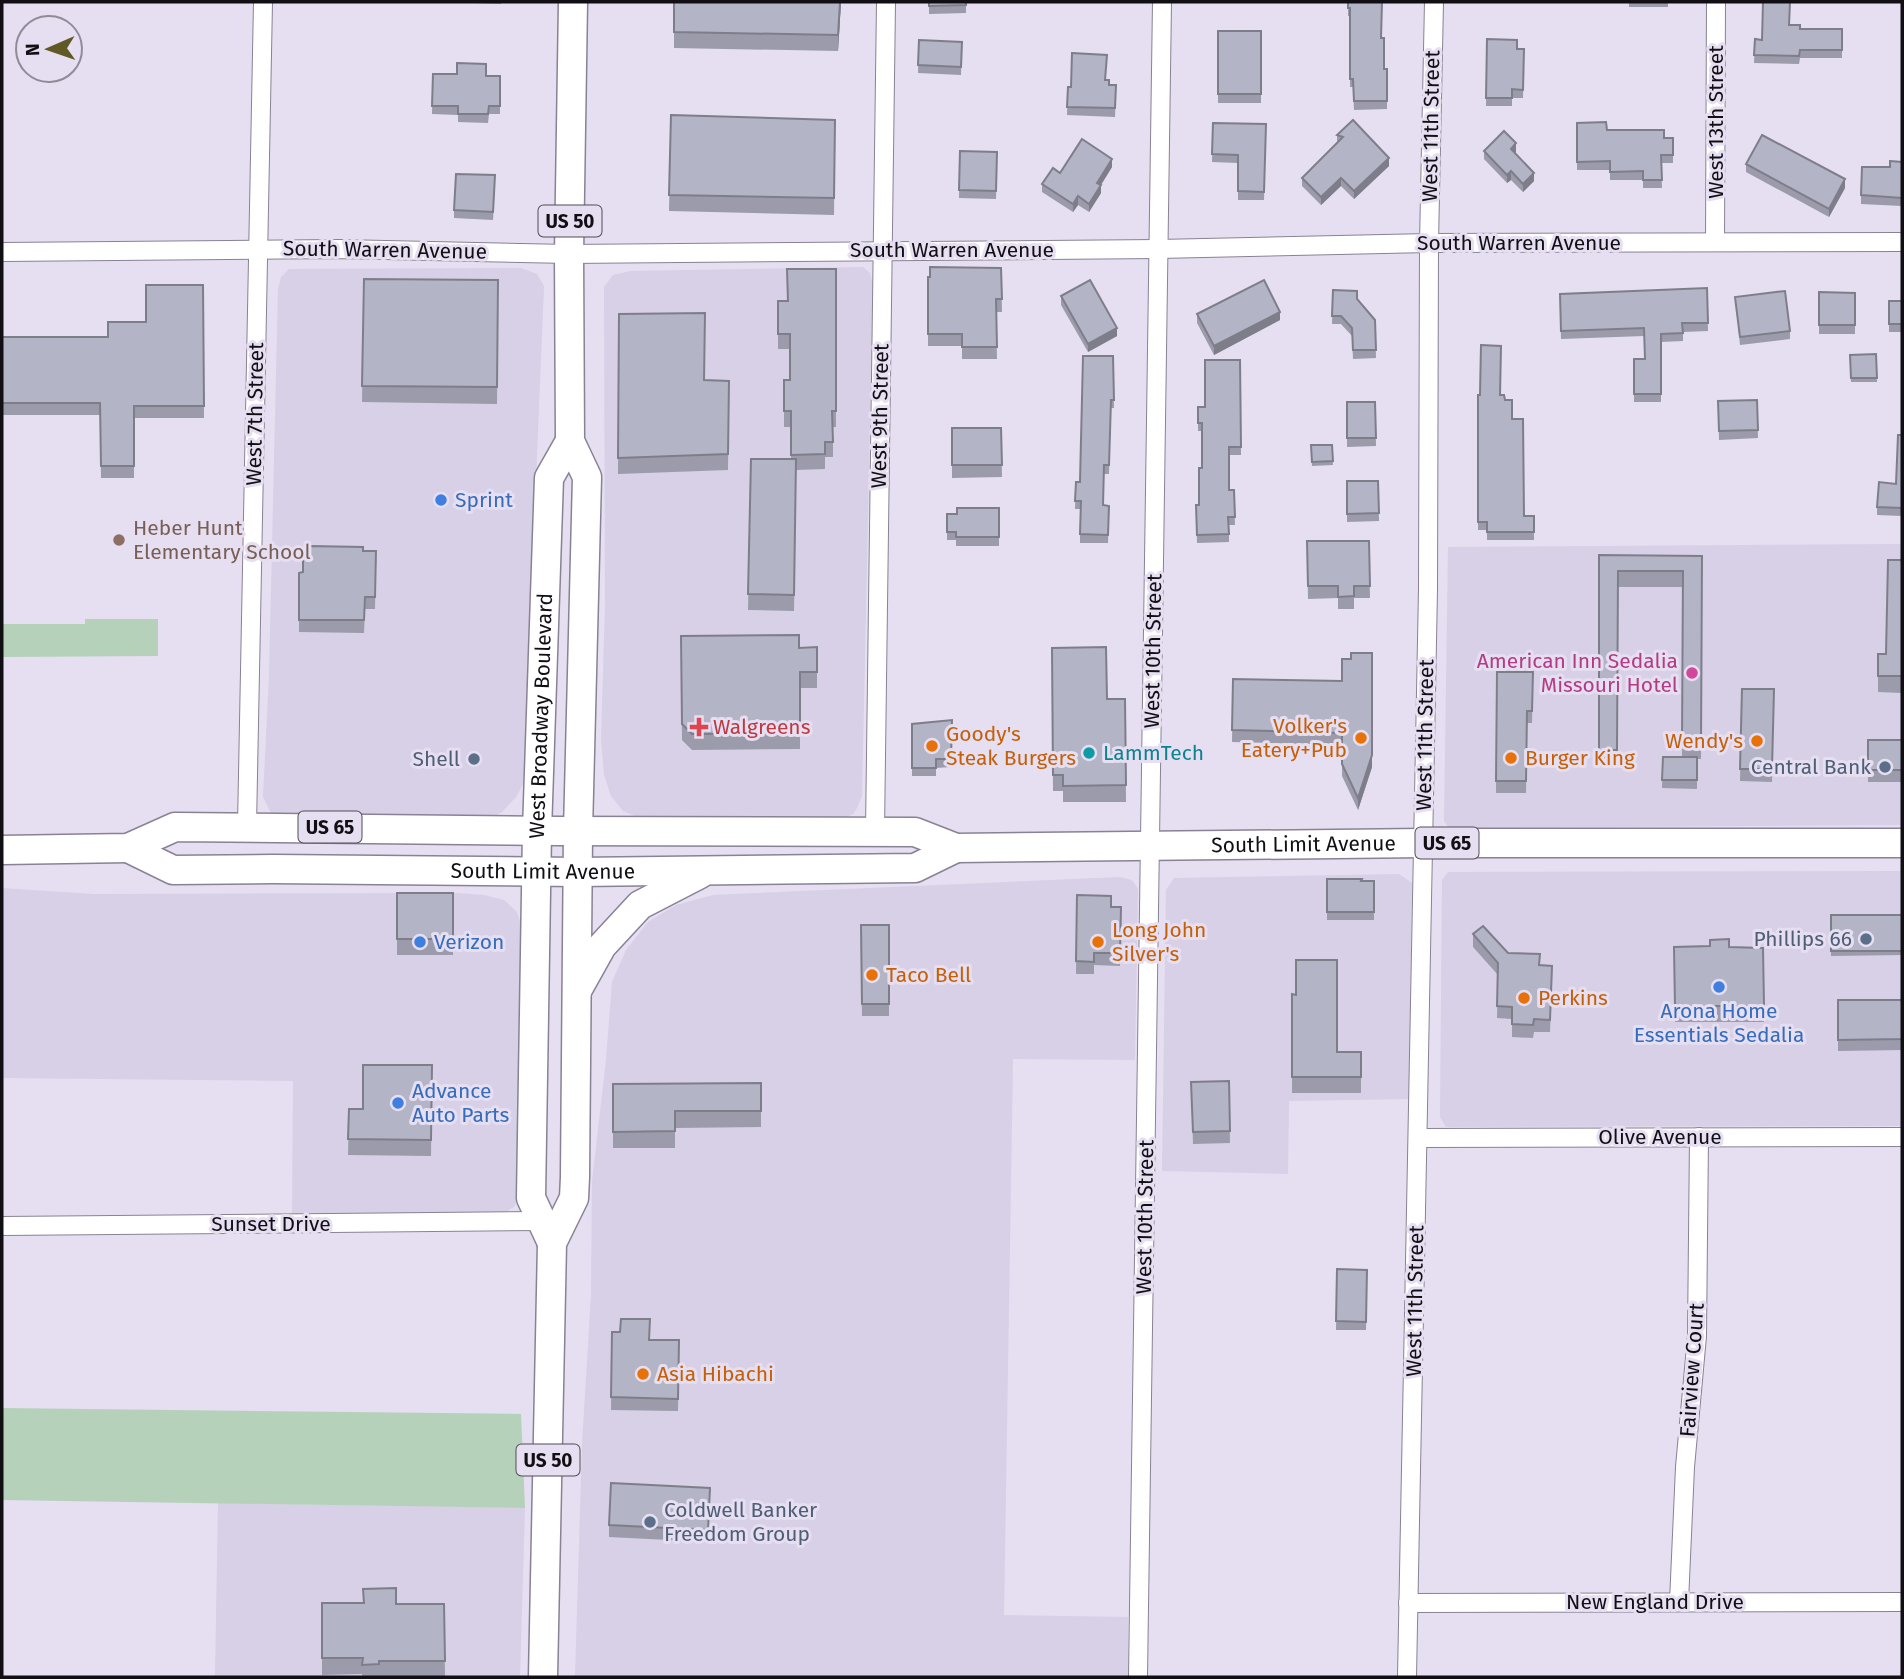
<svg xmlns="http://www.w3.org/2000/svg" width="1904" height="1679" font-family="'Fira Sans',sans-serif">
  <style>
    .commercial { fill: #d7d0e6 }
    .green { fill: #b5d1ba }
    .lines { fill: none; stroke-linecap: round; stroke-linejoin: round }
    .minor-casing { stroke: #898294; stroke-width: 20 }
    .trunk-casing { stroke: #898294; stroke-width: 31 }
    .minor { stroke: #fff; stroke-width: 18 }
    .trunk { stroke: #fff; stroke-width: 28 }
    .wall { fill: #9b9bab }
    .shaded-wall { fill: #7e7e8b }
    .building { fill: #b4b4c7; stroke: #7e7e8b; stroke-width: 2 }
    .shop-dot { fill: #3f7fe0; stroke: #e6def1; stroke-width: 2.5 }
    .education-dot { fill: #8d6e63; stroke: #e6def1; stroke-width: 2.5 }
    .hotel-dot { fill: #d1479c; stroke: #e6def1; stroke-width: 2.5 }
    .health-dot { fill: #e0444e; stroke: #e6def1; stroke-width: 2.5 }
    .food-dot { fill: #e8710a; stroke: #e6def1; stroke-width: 2.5 }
    .culture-dot { fill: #0f9aa8; stroke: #e6def1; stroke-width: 2.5 }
    .service-dot { fill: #5c6f8a; stroke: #e6def1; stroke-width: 2.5 }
    .labels { text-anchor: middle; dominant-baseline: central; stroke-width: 6; stroke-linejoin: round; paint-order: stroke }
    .shield { fill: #e6def1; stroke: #514c56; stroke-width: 2 }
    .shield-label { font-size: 19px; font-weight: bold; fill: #110e14 }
    .street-label { font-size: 21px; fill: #110e14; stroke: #e6def1 }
    .shop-label { font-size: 21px; fill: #366cbe; stroke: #e6def1; text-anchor: start }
    .education-label { font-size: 21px; fill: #785e54; stroke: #e6def1; text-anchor: start }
    .hotel-label { font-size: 21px; fill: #b23c85; stroke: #e6def1; text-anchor: end }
    .food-label { font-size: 21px; fill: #c56008; stroke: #e6def1; text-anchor: start }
    .health-label { font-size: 21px; fill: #be3a42; stroke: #e6def1; text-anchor: start }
    .culture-label { font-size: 21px; fill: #0d838f; stroke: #e6def1; text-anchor: start }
    .service-label { font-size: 21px; fill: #4e5e75; stroke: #e6def1; text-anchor: end }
  </style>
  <rect width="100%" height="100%" fill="#e6def1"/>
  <g class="commercial">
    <path d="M863,267L870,273L873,285L862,796L857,808L853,814L842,820L642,819L623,811L611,796L604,775L601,740L605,604L604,287L613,275L631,271Z"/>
    <path d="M521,268L537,274L544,286L536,480L530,772L516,797L502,812L488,820L272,815L263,797L269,675L278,289L281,277L289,269Z"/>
    <path d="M1902,544V825L1449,828L1444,821L1448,547Z"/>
    <path d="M1902,871V1126L1446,1127L1440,1117L1442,880L1448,872Z"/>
    <path d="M1399,874L1412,883L1409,1099L1289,1101L1288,1174L1162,1171L1166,890L1174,878Z"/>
    <path d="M1120,877L1132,880L1138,889L1135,1060L1013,1059L1004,1615L1128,1617V1677H575L582,1444L591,1295L592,1181L606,1060L612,982L626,950L648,922L676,905L713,895Z"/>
    <path d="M2,888L93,894L457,893L484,895L504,900L517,912L524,934L521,1188L515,1206L502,1215L292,1218L293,1081L2,1078Z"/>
    <path d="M218,1503L525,1508L520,1677H215Z"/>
  </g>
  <g class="green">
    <path d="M85,619H158V656L2,657V624H85Z"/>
    <path d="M2,1408L521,1414L525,1508L2,1500Z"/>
  </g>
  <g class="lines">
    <defs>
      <g id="minor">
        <path d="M1715,242L1716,2"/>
        <path d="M2,252L340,249L569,254L1158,249L1429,243L1902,242"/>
        <path d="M247,826L263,2"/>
        <path d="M875,831L886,2"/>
        <path d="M1419,1138L1902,1137"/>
        <path d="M2,1226L541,1221"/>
        <path d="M1679,1602L1685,1467L1697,1336L1699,1137"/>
        <path d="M1408,1603L1902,1602"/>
        <path d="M1138,1677L1162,2"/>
        <path d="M1407,1677L1428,589L1429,243L1434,2"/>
      </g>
      <g id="trunk">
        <path id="s1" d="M128,848L173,870L273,869L578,872L915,868L956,848"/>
        <path id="s2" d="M2,850L128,848L175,827L559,831L915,832L956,848L1424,843H1902"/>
        <path d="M578,989L602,946L640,905L700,874"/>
        <path id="s3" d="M552,1243L531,1198L537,831L549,478L570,441"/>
        <path d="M543,1677L552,1243L574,1198L575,1177L578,831L587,477L570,441L569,254L573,2"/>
      </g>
    </defs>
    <use href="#minor" class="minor-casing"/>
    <use href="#trunk" class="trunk-casing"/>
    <use href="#minor" class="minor"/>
    <use href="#trunk" class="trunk"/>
  </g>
  <g class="wall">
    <path d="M447,2H501V4Z"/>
    <path d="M674,2H841L838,51L674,48Z"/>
    <path d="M929,2H966V13L929,14Z"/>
    <path d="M1348,2L1382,38L1384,69H1387V109L1354,110L1353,87H1350V16H1348Z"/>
    <rect x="1629" y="2" width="39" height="5"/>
    <path d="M1790,25L1800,29H1842V58H1800L1799,64L1754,63L1755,39L1762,40Z"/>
    <rect x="1218" y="31" width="43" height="72"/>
    <path d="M1487,39L1517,49H1524L1523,98H1512V106H1486Z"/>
    <path d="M919,40L962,42L961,75L918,73Z"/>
    <path d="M433,74L500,76V114H489L488,123L458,122V115L432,114Z"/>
    <path d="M1106,80L1109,85H1116L1115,117L1067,115L1068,87Z"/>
    <path d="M671,115L835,120L834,215L669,211Z"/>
    <path d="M1353,120L1389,166L1354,199L1341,186L1321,205L1302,186V178L1337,143V135Z"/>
    <path d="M1213,123L1266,124L1264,200H1238V163L1212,162Z"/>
    <path d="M1577,123L1607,130L1664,138H1673V163H1661L1662,188H1643V180H1610V170H1577Z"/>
    <path d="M960,151L997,152L996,199L959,198Z"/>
    <path d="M1484,151L1516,152L1515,153L1534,181L1523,192L1511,180L1507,183L1484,159Z"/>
    <path d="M1902,162V206L1861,204V195L1890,167Z"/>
    <path d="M1746,164L1845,188L1829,217L1746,172Z"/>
    <path d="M1112,167L1101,185V193L1089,212L1078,205L1073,212L1042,192V184L1060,173Z"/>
    <path d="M495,184L493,220L454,218V210Z"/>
    <path d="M1001,268L1002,312H996L997,359H962V346H928V277Z"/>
    <path d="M836,269V427H833V457H825V469L796,470L794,611L748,610L751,459H791V427H784V380H790V349H778V301H787Z"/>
    <path d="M364,279L498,280L497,404L362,402Z"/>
    <path d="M203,285L204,418H134V478H101L100,415H2V337H108L146,322Z"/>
    <path d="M1707,288L1708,331L1683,332V341L1661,342V402H1634V359H1645L1644,336L1561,339L1560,294Z"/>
    <path d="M1333,290L1357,300L1375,320L1376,358L1353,359L1352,336L1341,324H1332Z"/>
    <path d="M1819,292L1855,293V334H1819Z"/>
    <path d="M1902,292V332H1889V301H1902Z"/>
    <path d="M1061,296L1117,336L1088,352L1061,305Z"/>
    <path d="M1735,297L1790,331V339L1740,345Z"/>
    <path d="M619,314L704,380L729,381L728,470L618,474Z"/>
    <path d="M1197,314L1280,320L1214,355L1197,323Z"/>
    <path d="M1876,354L1877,382H1851L1850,355Z"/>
    <path d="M1113,356L1114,408H1111L1109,474H1104L1103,505L1109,506L1108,543H1080V509H1075L1076,482H1080Z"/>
    <path d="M1240,360L1241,455H1229V490H1234L1235,525H1229V542L1197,543L1196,505H1199L1202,468V431H1198V407H1205Z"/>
    <path d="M1478,395H1500L1505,400L1512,419L1524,516H1534V540H1487V530H1478Z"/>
    <path d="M1757,400L1758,438L1719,440L1718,401Z"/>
    <path d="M1347,402H1375L1376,446L1347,447Z"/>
    <path d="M952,428H1001L1002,477L952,478Z"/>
    <path d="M1902,435V516L1877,515V507L1896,484Z"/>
    <path d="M1311,445H1332L1333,465L1312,466Z"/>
    <path d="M1347,481H1378L1379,521L1347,522Z"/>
    <path d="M999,508V546H956V540H947V514H957Z"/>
    <path d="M1307,541H1369L1370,598H1354V609H1338V598L1308,599Z"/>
    <path d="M363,551H376L375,609H365L364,633L299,632V573Z"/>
    <path d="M1599,555L1702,556L1701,759H1697V789L1662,788L1663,757H1682L1683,587H1618L1617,766H1599Z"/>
    <path d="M1902,560V693L1878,692V654H1886Z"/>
    <path d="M681,636L799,648L817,647V688H800V749L692,750L682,740Z"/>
    <path d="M1052,648L1107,699H1125L1126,802H1063V791H1053Z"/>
    <path d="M1497,672H1533L1532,723H1527L1526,793H1496Z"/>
    <path d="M1233,679L1342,681L1372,767L1358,810L1342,776V745L1232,742Z"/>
    <path d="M1742,689H1774L1772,782L1740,781Z"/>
    <path d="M952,720L951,767L936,768V776H912V724Z"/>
    <rect x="1868" y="740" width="34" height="42"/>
    <path d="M1327,879L1374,881V920H1327Z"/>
    <rect x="397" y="893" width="56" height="62"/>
    <path d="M1077,895L1111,907H1121L1120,966L1094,965V974H1076Z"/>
    <path d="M1831,915H1902V955L1831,956Z"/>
    <path d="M861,925H889V1016H862Z"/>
    <path d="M1473,934L1508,953L1540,965L1552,978L1550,1032H1534L1533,1038L1512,1037V1019L1497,1018L1498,975L1473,947Z"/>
    <path d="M1674,947L1763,948L1764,1022H1675Z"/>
    <path d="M1292,994L1337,1052H1361V1093H1292Z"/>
    <path d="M1838,1000H1902V1050L1838,1051Z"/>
    <path d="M432,1065L431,1156L348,1155L349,1109H363Z"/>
    <path d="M1229,1081L1230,1143L1193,1144L1191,1082Z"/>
    <path d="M761,1083V1127L675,1128V1148H613V1084Z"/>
    <path d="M1337,1269L1367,1270L1366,1330H1336Z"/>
    <path d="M612,1332L649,1340H679L678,1411L611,1410Z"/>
    <path d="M710,1500L708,1542L609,1537V1525Z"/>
    <path d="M322,1603L444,1604L445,1677H362V1674L322,1675Z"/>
  </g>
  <g class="shaded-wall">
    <path d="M840,2H841L838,51V35Z"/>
    <path d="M1516,143V152L1511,157V149Z"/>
    <path d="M1389,158V166L1354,199V191Z"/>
    <path d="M1112,159V167L1097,191V183Z"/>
    <path d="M1511,171V180L1507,183V175Z"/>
    <path d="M1534,173V181L1523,192V184Z"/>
    <path d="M1341,178V186L1321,205V197Z"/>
    <path d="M1845,179V188L1829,217V209Z"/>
    <path d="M1101,185V193L1089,212V204Z"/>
    <path d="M1078,196V205L1073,212V204Z"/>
    <path d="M1280,312V320L1214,355V346Z"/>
    <path d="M1117,328V336L1088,352V344Z"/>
    <path d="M1372,665V767L1358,810V798Z"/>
  </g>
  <g class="building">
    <path d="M674,2H840L838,35L674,32Z"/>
    <path d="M929,2H966V5L929,6Z"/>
    <path d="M1348,2H1382L1381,38H1384V69H1387V101H1354L1353,79H1350V8H1348Z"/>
    <path d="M1763,2H1790L1789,25H1800V29H1842V50H1800L1799,56L1754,55L1755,39L1762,40Z"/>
    <rect x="1218" y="31" width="43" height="63"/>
    <path d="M1487,39L1517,40V49H1524L1523,90L1512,89V98H1486Z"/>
    <path d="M919,40L962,42L961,67L918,65Z"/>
    <path d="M1072,53L1107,55L1105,80H1109V85H1116L1115,108L1067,107L1068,87H1071Z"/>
    <path d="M457,63L486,64V76H500V106H489L488,114H458V106H432L433,74H457Z"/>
    <path d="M671,115L835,120L834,198L669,195Z"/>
    <path d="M1353,120L1389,158L1354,191L1341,178L1321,197L1302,178L1343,137L1337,135Z"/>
    <path d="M1606,122L1607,130H1664V138H1673V155H1661L1662,180H1643V171L1610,172V161L1577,162V123Z"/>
    <path d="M1213,123L1266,124L1264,192L1238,191V155L1212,154Z"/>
    <path d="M1504,131L1516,143L1511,149L1534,173L1523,184L1511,171L1507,175L1484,151Z"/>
    <path d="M1762,135L1845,179L1829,209L1746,164Z"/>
    <path d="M1082,139L1112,159L1097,183L1101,185L1089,204L1078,196L1073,204L1042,184L1053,168L1060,173Z"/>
    <path d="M960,151L997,152L996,191L959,190Z"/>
    <path d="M1890,161L1902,162V198L1861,195L1862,167H1890Z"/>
    <path d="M456,174L495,175L493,212L454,210Z"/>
    <path d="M930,267L1001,268L1002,299H996L997,347H962V334H928V277H930Z"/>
    <path d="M787,269H836V411H832L833,442H825V454L791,455V411H784V380H790V334H778V301H788Z"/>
    <path d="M364,279L498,280L497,387L362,386Z"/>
    <path d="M1090,280L1117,328L1088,344L1061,296Z"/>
    <path d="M1264,280L1280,312L1214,346L1197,314Z"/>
    <path d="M146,285H203L204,406H134V466H101L100,403H2V337H108V322H146Z"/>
    <path d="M1707,288L1708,323H1682L1683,333L1661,334V394H1634V359H1645L1644,328L1561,331L1560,294Z"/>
    <path d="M1333,290L1357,291V299L1375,320L1376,350H1353L1352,328L1341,316H1332Z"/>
    <path d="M1785,291L1790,331L1740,337L1735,297Z"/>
    <path d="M1819,292L1855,293V325H1819Z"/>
    <path d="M1902,292V324H1889V301H1902Z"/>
    <path d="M705,313L704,380L729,381L728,454L618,458L619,314Z"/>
    <path d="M1481,345L1501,346L1500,395H1504L1505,400H1512V419H1523L1524,516H1534V532H1487V522H1478V395H1480Z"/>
    <path d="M1876,354L1877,378H1851L1850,355Z"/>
    <path d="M1083,356H1113L1114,400H1111L1109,465H1104L1103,505L1109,506L1108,535L1080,534L1081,501H1075L1076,482H1080Z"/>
    <path d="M1205,360H1240L1241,447H1229V490H1234L1235,517H1228L1229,534L1197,535L1196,505H1199V468H1202V423H1198V407H1205Z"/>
    <path d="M1757,400L1758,430L1719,431L1718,401Z"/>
    <path d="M1347,402H1375L1376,438H1347Z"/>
    <path d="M952,428H1001L1002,465H952Z"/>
    <path d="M1898,435H1902V508L1877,507L1879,482L1896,484Z"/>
    <path d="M1311,445H1332L1333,461L1312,462Z"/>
    <path d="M751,459H796L794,595L748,594Z"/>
    <path d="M1347,481H1378L1379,513L1347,514Z"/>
    <path d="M957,508H999V537H956V532H947V514H957Z"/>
    <path d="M1307,541H1369L1370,586H1354V596L1338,597V586H1308Z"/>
    <path d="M309,546L363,547V551H376L375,597H365L364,620H299V573L303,572V556H308Z"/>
    <path d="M1599,555L1702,556L1701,743H1682L1683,571H1618L1617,750H1599Z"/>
    <path d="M1888,560H1902V676H1878V654H1886Z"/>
    <path d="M799,635V648L817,647V672H800V733L692,734L682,724L681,636Z"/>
    <path d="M1106,647L1107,699H1125L1126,785L1063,786V775H1053L1052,648Z"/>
    <path d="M1351,653H1372V755L1358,798L1342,764V733L1232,730L1233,679L1342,681V659H1351Z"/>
    <path d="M1497,672H1533L1532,711H1527L1526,781H1496Z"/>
    <path d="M1742,689H1774L1772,769H1740Z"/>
    <path d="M952,720L951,759H936V768H912V724Z"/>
    <rect x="1868" y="740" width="34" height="30"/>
    <path d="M1663,757H1697V780H1662Z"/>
    <path d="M1327,879H1362L1361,881H1374V912H1327Z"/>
    <rect x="397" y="893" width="56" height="46"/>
    <path d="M1077,895L1111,896V907H1121L1120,953H1094V962L1076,961Z"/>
    <rect x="1831" y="915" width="71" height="36"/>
    <path d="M861,925H889V1004H862Z"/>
    <path d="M1483,926L1508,953L1540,954L1539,965L1552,966L1550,1020L1534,1019L1533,1025L1512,1024V1007L1497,1006L1498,963L1473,934Z"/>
    <path d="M1729,939V947L1763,948L1764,1006H1675L1674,947L1710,946V940Z"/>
    <path d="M1296,960H1337V1052H1361V1077H1292V994L1296,995Z"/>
    <path d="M1838,1000H1902V1039L1838,1040Z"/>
    <path d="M363,1065H432L431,1140L348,1139L349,1109H363Z"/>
    <path d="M1229,1081L1230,1131L1193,1132L1191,1082Z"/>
    <path d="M761,1083V1111H675V1131L613,1132V1084Z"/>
    <path d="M1337,1269L1367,1270L1366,1322L1336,1321Z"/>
    <path d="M621,1319H650L649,1340H679L678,1399L611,1397L612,1332H620Z"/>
    <path d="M611,1483L710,1488L708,1530L609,1525Z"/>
    <path d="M396,1588V1604H444L445,1661H379V1664L362,1665L363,1658H322V1603H364L363,1589Z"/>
  </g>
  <g class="shop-dot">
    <circle cx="441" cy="500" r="7"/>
    <circle cx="420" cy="942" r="7"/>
    <circle cx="1719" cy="987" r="7"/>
    <circle cx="398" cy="1103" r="7"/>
  </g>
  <circle class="education-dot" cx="119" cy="540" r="7"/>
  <circle class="hotel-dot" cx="1692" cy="673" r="7"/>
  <path class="health-dot" d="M695.5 716.5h7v7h7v7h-7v7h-7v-7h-7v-7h7z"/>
  <g class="food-dot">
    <circle cx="1361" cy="738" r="7"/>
    <circle cx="1757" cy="741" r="7"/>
    <circle cx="932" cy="746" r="7"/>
    <circle cx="1511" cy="758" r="7"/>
    <circle cx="1098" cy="942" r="7"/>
    <circle cx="872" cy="975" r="7"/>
    <circle cx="1524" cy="998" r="7"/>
    <circle cx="643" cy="1374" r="7"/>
  </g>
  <circle class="culture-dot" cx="1089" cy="753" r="7"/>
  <g class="service-dot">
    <circle cx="474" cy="759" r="7"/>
    <circle cx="1885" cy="767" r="7"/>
    <circle cx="1866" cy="939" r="7"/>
    <circle cx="650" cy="1522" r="7"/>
  </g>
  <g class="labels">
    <g class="shield">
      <rect x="538.5" y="205.5" width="63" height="31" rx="5"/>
      <rect x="298.5" y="811.5" width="63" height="31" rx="5"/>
      <rect x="1415.5" y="827.5" width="63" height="31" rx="5"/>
      <rect x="516.5" y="1444.5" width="63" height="31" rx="5"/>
    </g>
    <g class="shield-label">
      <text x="570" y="221">US 50</text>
      <text x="330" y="827">US 65</text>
      <text x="1447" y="843">US 65</text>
      <text x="548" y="1460">US 50</text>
    </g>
    <g class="street-label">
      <text transform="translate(1716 122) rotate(-90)">West 13th Street</text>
      <text transform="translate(1431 126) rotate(-89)">West 11th Street</text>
      <text x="1519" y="243">South Warren Avenue</text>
      <text transform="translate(385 250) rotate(1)">South Warren Avenue</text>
      <text x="952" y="250">South Warren Avenue</text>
      <text transform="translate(255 414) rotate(-89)">West 7th Street</text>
      <text transform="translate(880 416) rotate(-89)">West 9th Street</text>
      <text transform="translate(1153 651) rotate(-89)">West 10th Street</text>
      <text stroke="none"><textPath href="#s3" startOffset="532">West Broadway Boulevard</textPath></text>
      <text transform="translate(1425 735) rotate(-89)">West 11th Street</text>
      <text stroke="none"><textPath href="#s2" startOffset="1309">South Limit Avenue</textPath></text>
      <text stroke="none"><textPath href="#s1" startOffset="420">South Limit Avenue</textPath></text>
      <text x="1660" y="1137">Olive Avenue</text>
      <text transform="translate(1145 1217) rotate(-89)">West 10th Street</text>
      <text x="271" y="1224">Sunset Drive</text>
      <text transform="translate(1415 1301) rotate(-89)">West 11th Street</text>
      <text transform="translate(1692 1370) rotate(-86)">Fairview Court</text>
      <text x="1655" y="1602">New England Drive</text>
    </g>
    <g class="shop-label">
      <text x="455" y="500">Sprint</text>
      <text x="434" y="942">Verizon</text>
      <text x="1719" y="1011" text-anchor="middle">Arona Home<tspan x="1719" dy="24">Essentials Sedalia</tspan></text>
      <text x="412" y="1091">Advance<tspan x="412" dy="24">Auto Parts</tspan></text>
    </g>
    <g class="education-label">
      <text x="133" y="528">Heber Hunt<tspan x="133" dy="24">Elementary School</tspan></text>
    </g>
    <g class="hotel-label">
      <text x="1678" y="661">American Inn Sedalia<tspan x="1678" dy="24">Missouri Hotel</tspan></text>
    </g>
    <g class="food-label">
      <text x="1347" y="726" text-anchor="end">Volker's<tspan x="1347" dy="24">Eatery+Pub</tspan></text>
      <text x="946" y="734">Goody's<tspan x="946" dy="24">Steak Burgers</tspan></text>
      <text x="1743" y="741" text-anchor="end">Wendy's</text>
      <text x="1525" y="758">Burger King</text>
      <text x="1112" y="930">Long John<tspan x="1112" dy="24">Silver's</tspan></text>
      <text x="886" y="975">Taco Bell</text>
      <text x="1538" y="998">Perkins</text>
      <text x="657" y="1374">Asia Hibachi</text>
    </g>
    <g class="health-label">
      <text x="713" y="727">Walgreens</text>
    </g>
    <g class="culture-label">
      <text x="1103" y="753">LammTech</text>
    </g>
    <g class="service-label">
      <text x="460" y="759">Shell</text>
      <text x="1871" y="767">Central Bank</text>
      <text x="1852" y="939">Phillips 66</text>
      <text x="664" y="1510" text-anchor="start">Coldwell Banker<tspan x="664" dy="24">Freedom Group</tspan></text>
    </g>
  </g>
  <rect width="1904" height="1679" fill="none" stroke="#110e14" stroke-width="7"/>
  <g transform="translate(49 49) rotate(268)"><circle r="33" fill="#e6def1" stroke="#918b99" stroke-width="2"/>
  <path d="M0-5L12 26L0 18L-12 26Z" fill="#605825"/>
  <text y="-10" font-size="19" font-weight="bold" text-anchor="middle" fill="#110e14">N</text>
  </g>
</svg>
